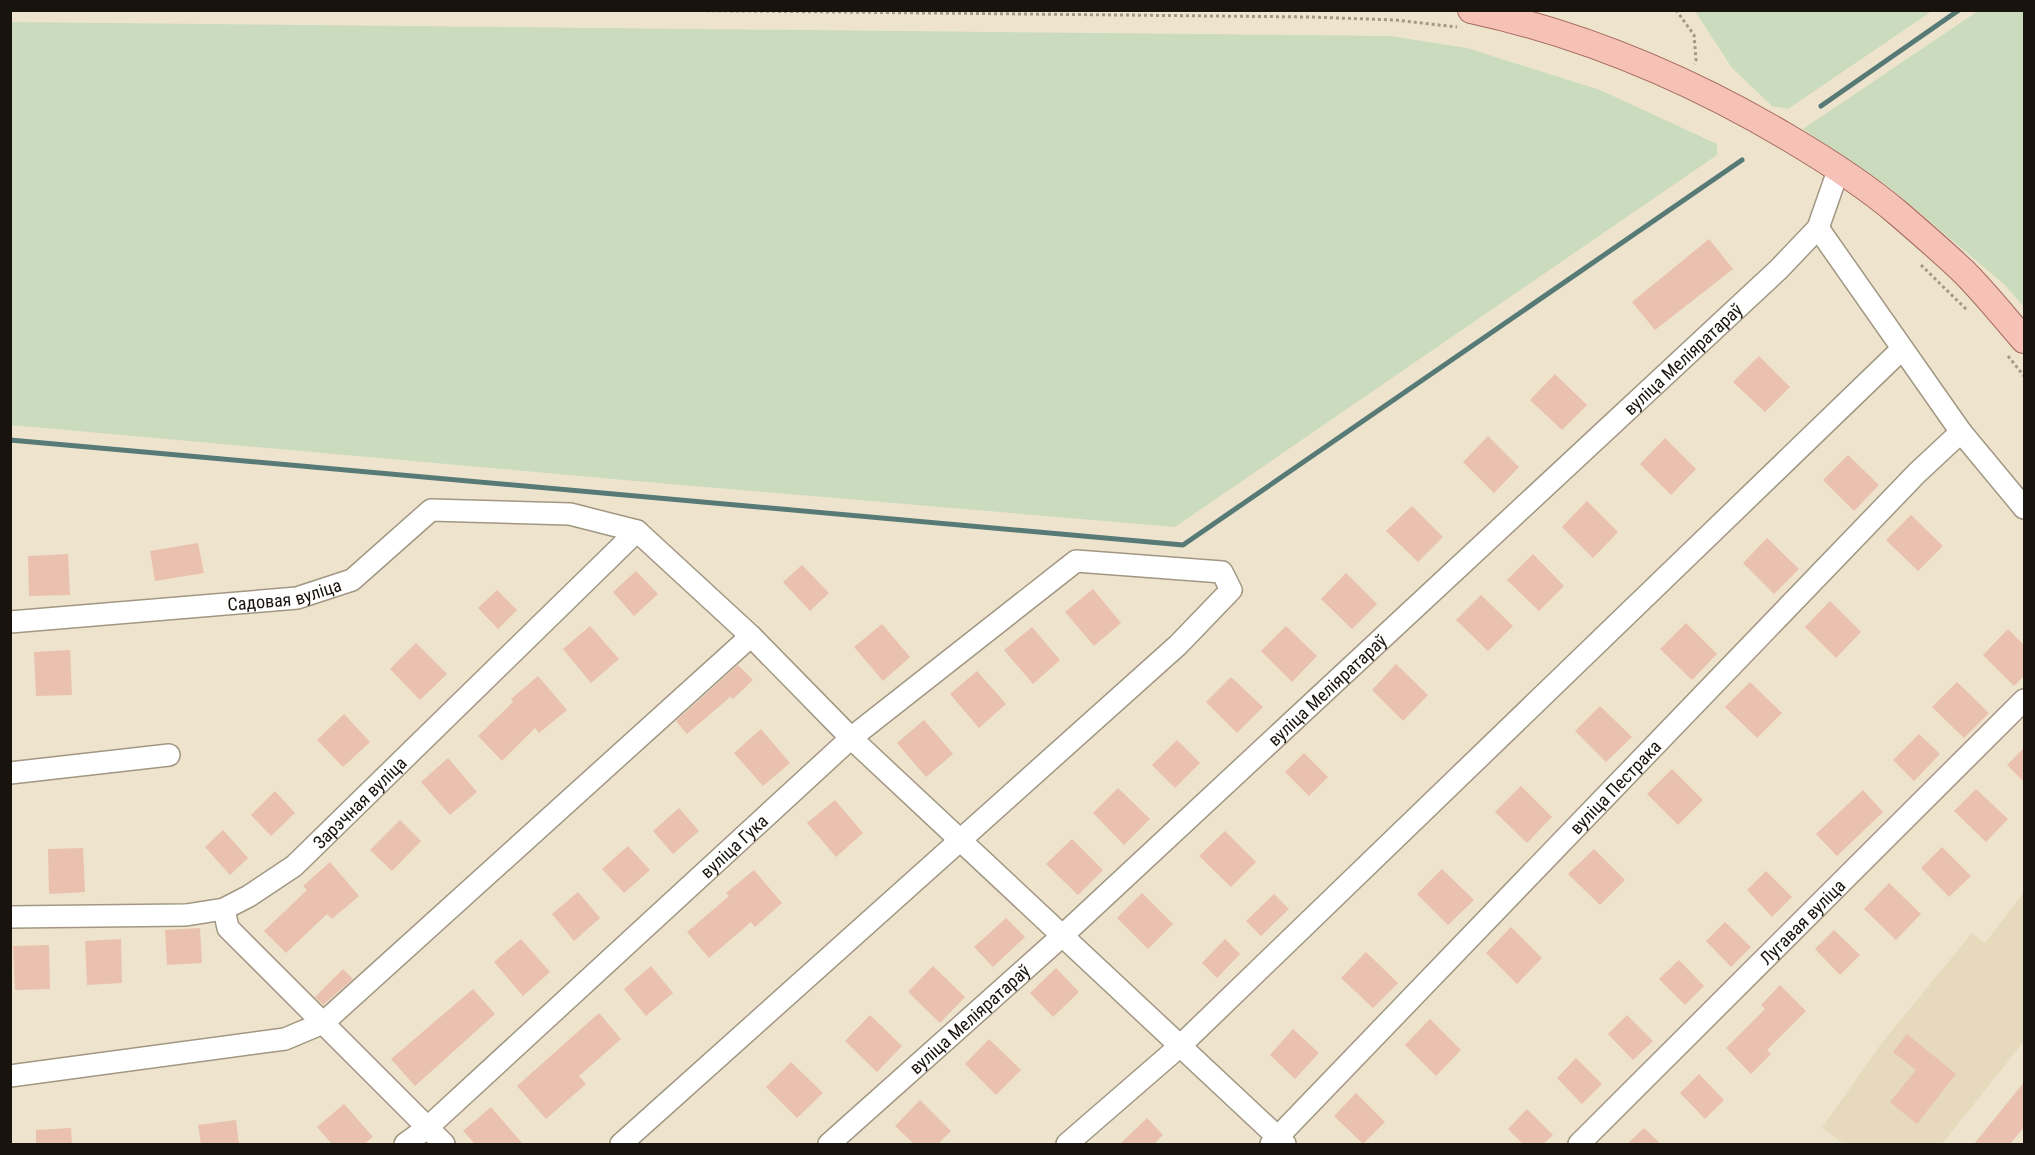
<svg xmlns="http://www.w3.org/2000/svg" width="2035" height="1155" font-family="'Roboto Condensed',sans-serif">
  <style>
    .built { fill: #e7dabc }
    .green { fill: #cadcbd }
    .lines { fill: none; stroke-linecap: round; stroke-linejoin: round }
    .stream { stroke: #577a77; stroke-width: 5 }
    .building { fill: #eac0ae }
    .minor-casing { stroke: #a19782; stroke-width: 24 }
    .major-casing { stroke: #a46a5c; stroke-width: 28 }
    .path { stroke: #a19a88; stroke-width: 3; stroke-dasharray: 3 3; stroke-linecap: butt }
    .minor { stroke: #fff; stroke-width: 21 }
    .major { stroke: #f6c2b7; stroke-width: 26 }
    .labels { text-anchor: middle; dominant-baseline: central; stroke-width: 5; stroke-linejoin: round; paint-order: stroke }
    .street-label { font-size: 18px; fill: #18140d; stroke: #eee4cd }
  </style>
  <rect width="100%" height="100%" fill="#eee4cd"/>
  <path class="built" d="M2024,892V1041L1942,1144H1844L1822,1128L1881,1044L1972,933L1985,943Z"/>
  <g class="green">
    <path d="M1695,11H1932L1788,109L1772,106L1732,68Z"/>
    <path d="M1978,11H2024V307L2005,285L1888,186L1803,129Z"/>
    <path d="M11,22L1390,36L1467,48L1600,90L1717,144V155L1175,527L624,480L11,425Z"/>
  </g>
  <g class="lines">
    <g class="stream">
      <path d="M1821,106L1959,10"/>
      <path d="M10,440L1183,545L1742,160"/>
    </g>
  </g>
  <g class="building">
    <path d="M1709,239L1733,269L1655,330L1632,302Z"/>
    <path d="M1759,356L1790,387L1765,412L1733,382Z"/>
    <path d="M1555,374L1587,405L1562,430L1530,400Z"/>
    <path d="M1488,436L1519,467L1494,493L1463,462Z"/>
    <path d="M1665,438L1696,469L1671,495L1640,464Z"/>
    <path d="M1848,455L1879,485L1854,511L1823,480Z"/>
    <path d="M1587,501L1618,532L1593,558L1562,527Z"/>
    <path d="M1412,506L1443,537L1418,562L1386,531Z"/>
    <path d="M1911,515L1943,546L1918,571L1886,540Z"/>
    <path d="M1767,538L1799,569L1774,594L1743,563Z"/>
    <path d="M198,543L204,573L155,581L150,551Z"/>
    <path d="M68,554L70,595L29,596L28,556Z"/>
    <path d="M1533,554L1564,586L1539,611L1507,580Z"/>
    <path d="M802,565L829,593L810,611L783,582Z"/>
    <path d="M636,571L658,594L634,616L613,592Z"/>
    <path d="M1346,573L1377,604L1352,629L1321,599Z"/>
    <path d="M1093,589L1121,623L1094,646L1065,612Z"/>
    <path d="M497,590L517,610L498,629L478,608Z"/>
    <path d="M1481,595L1513,626L1488,651L1456,620Z"/>
    <path d="M1830,601L1861,632L1836,658L1805,627Z"/>
    <path d="M1686,623L1717,654L1692,680L1660,649Z"/>
    <path d="M882,624L910,657L883,681L854,647Z"/>
    <path d="M590,626L619,659L591,683L563,649Z"/>
    <path d="M1286,626L1317,656L1292,682L1261,651Z"/>
    <path d="M1032,627L1060,660L1033,684L1004,650Z"/>
    <path d="M2008,629L2025,646V675L2014,686L1983,655Z"/>
    <path d="M416,643L447,674L420,700L390,669Z"/>
    <path d="M70,650L72,695L36,696L34,652Z"/>
    <path d="M1396,664L1428,695L1403,721L1372,690Z"/>
    <path d="M738,665L753,680L733,699L730,697L687,734L676,721Z"/>
    <path d="M977,671L1006,704L979,728L950,694Z"/>
    <path d="M538,676L567,710L539,733L535,728L502,761L478,736L513,702L511,699Z"/>
    <path d="M1231,677L1263,707L1237,733L1206,702Z"/>
    <path d="M1750,682L1782,713L1757,738L1725,707Z"/>
    <path d="M1957,682L1989,713L1964,738L1932,707Z"/>
    <path d="M1600,706L1632,737L1606,762L1575,731Z"/>
    <path d="M344,714L370,742L343,767L317,740Z"/>
    <path d="M924,720L953,754L926,777L897,743Z"/>
    <path d="M761,729L790,763L763,786L734,753Z"/>
    <path d="M1919,734L1940,754L1914,781L1893,760Z"/>
    <path d="M1177,740L1200,763L1175,788L1152,765Z"/>
    <path d="M2025,747V783L2007,765Z"/>
    <path d="M1304,753L1328,777L1309,796L1285,772Z"/>
    <path d="M448,758L477,792L450,815L421,782Z"/>
    <path d="M1672,769L1703,800L1678,825L1647,794Z"/>
    <path d="M1521,786L1552,817L1527,843L1495,812Z"/>
    <path d="M1118,788L1150,819L1124,845L1093,813Z"/>
    <path d="M1976,789L2008,819L1986,842L1954,811Z"/>
    <path d="M1863,790L1883,812L1837,856L1816,834Z"/>
    <path d="M275,791L295,813L271,836L251,815Z"/>
    <path d="M835,800L863,833L836,857L807,823Z"/>
    <path d="M679,808L699,831L673,854L653,831Z"/>
    <path d="M400,820L421,841L392,871L370,850Z"/>
    <path d="M223,830L248,858L230,875L205,847Z"/>
    <path d="M1225,831L1256,862L1231,887L1199,856Z"/>
    <path d="M1072,839L1103,870L1078,895L1046,864Z"/>
    <path d="M628,846L650,870L624,893L602,869Z"/>
    <path d="M1942,847L1971,876L1949,897L1921,868Z"/>
    <path d="M83,848L85,892L49,894L48,849Z"/>
    <path d="M1594,849L1625,880L1600,905L1568,874Z"/>
    <path d="M330,862L359,896L332,919L327,914L286,953L264,931L307,890L303,886Z"/>
    <path d="M1442,869L1474,900L1448,925L1417,894Z"/>
    <path d="M754,870L782,903L755,927L751,922L709,958L687,932L729,896L726,893Z"/>
    <path d="M1766,871L1792,897L1772,917L1747,890Z"/>
    <path d="M1889,883L1921,914L1896,940L1864,909Z"/>
    <path d="M578,892L600,918L574,941L552,914Z"/>
    <path d="M1142,893L1173,924L1148,949L1117,918Z"/>
    <path d="M1274,894L1289,909L1261,936L1246,921Z"/>
    <path d="M1006,918L1025,937L993,967L974,947Z"/>
    <path d="M1725,922L1751,947L1731,967L1706,941Z"/>
    <path d="M1511,927L1542,958L1517,984L1486,953Z"/>
    <path d="M200,928L202,963L167,965L165,930Z"/>
    <path d="M1834,930L1860,955L1840,975L1815,949Z"/>
    <path d="M121,939L122,983L87,985L85,941Z"/>
    <path d="M521,939L550,972L523,996L494,962Z"/>
    <path d="M1225,939L1240,954L1217,978L1202,963Z"/>
    <path d="M49,945L50,989L15,990L13,946Z"/>
    <path d="M1366,952L1398,983L1373,1008L1341,978Z"/>
    <path d="M1679,960L1704,986L1685,1005L1659,979Z"/>
    <path d="M651,966L673,993L646,1016L624,989Z"/>
    <path d="M933,966L965,997L940,1023L908,992Z"/>
    <path d="M1056,968L1079,992L1053,1017L1030,993Z"/>
    <path d="M343,969L353,979L323,1005L315,997Z"/>
    <path d="M1780,985L1806,1011L1767,1050L1771,1054L1751,1074L1726,1048L1765,1009L1761,1005Z"/>
    <path d="M473,989L495,1014L415,1086L391,1059Z"/>
    <path d="M599,1013L621,1039L579,1076L586,1084L546,1119L517,1086Z"/>
    <path d="M870,1015L902,1046L877,1072L845,1041Z"/>
    <path d="M1627,1015L1653,1041L1633,1060L1608,1034Z"/>
    <path d="M1430,1019L1461,1050L1436,1076L1405,1045Z"/>
    <path d="M1293,1029L1319,1053L1295,1079L1270,1055Z"/>
    <path d="M1907,1034L1956,1074L1917,1124L1890,1102L1916,1070L1893,1052Z"/>
    <path d="M989,1039L1021,1070L996,1095L965,1064Z"/>
    <path d="M1576,1058L1602,1084L1582,1104L1557,1078Z"/>
    <path d="M791,1062L823,1093L797,1118L766,1087Z"/>
    <path d="M1699,1074L1724,1100L1705,1119L1680,1093Z"/>
    <path d="M2025,1081V1126L2010,1144H1974Z"/>
    <path d="M1356,1093L1385,1122L1363,1144L1334,1116Z"/>
    <path d="M920,1100L951,1131L938,1144H914L895,1126Z"/>
    <path d="M344,1104L373,1137L364,1144H332L317,1127Z"/>
    <path d="M491,1107L523,1144H475L463,1131Z"/>
    <path d="M1527,1109L1553,1135L1543,1144H1523L1508,1129Z"/>
    <path d="M1147,1118L1163,1135L1154,1144H1120Z"/>
    <path d="M236,1120L239,1144H201L198,1125Z"/>
    <path d="M71,1128L72,1144H36V1130Z"/>
    <path d="M1644,1128L1661,1144H1627Z"/>
  </g>
  <g class="lines">
    <defs>
      <g id="minor">
        <path d="M1818,228L1961,432L2024,508"/>
        <path id="s1" d="M10,622L297,598L352,580L431,510L570,514L637,531L751,636L851,738L1285,1144"/>
        <path d="M10,773L169,755"/>
        <path d="M224,909L228,928L444,1144"/>
        <path id="s2" d="M10,917L186,915L224,909L249,896L294,866L637,531"/>
        <path d="M10,1076L285,1039L323,1023L751,636"/>
        <path id="s3" d="M405,1144L427,1128L851,738L1076,561L1222,572L1231,590L1178,645L621,1144"/>
        <path id="s4" d="M829,1144L1062,936L1779,269L1818,228L1839,168"/>
        <path d="M1067,1144L1180,1046L1902,349"/>
        <path id="s5" d="M1271,1144L1917,473L1961,432"/>
        <path id="s6" d="M1579,1144L2024,700"/>
      </g>
      <path id="major" d="M1471,10C1582,34 1689,79 1787,137C1826,160 1864,184 1899,214C1921,233 1943,252 1964,272C1985,293 2004,317 2024,340"/>
    </defs>
    <use href="#minor" class="minor-casing"/>
    <use href="#major" class="major-casing"/>
    <g class="path">
      <path d="M646,10L1310,17L1395,20L1457,27"/>
      <path d="M1676,10L1694,35L1696,60L1694,64"/>
      <path d="M1921,265L1968,311"/>
      <path d="M2008,356L2024,376"/>
    </g>
    <use href="#minor" class="minor"/>
    <use href="#major" class="major"/>
  </g>
  <g class="labels">
    <g class="street-label">
      <text stroke="none"><textPath href="#s4" startOffset="1160">вуліца Меліяратараў</textPath></text>
      <text stroke="none"><textPath href="#s1" startOffset="276">Садовая вуліца</textPath></text>
      <text stroke="none"><textPath href="#s4" startOffset="674">вуліца Меліяратараў</textPath></text>
      <text stroke="none"><textPath href="#s5" startOffset="496">вуліца Пестрака</textPath></text>
      <text stroke="none"><textPath href="#s2" startOffset="388">Зарэчная вуліца</textPath></text>
      <text stroke="none"><textPath href="#s3" startOffset="444">вуліца Гука</textPath></text>
      <text stroke="none"><textPath href="#s6" startOffset="315">Лугавая вуліца</textPath></text>
      <text stroke="none"><textPath href="#s4" startOffset="188">вуліца Меліяратараў</textPath></text>
    </g>
  </g>
  <rect width="2035" height="1155" fill="none" stroke="#18140d" stroke-width="24"/>
</svg>
